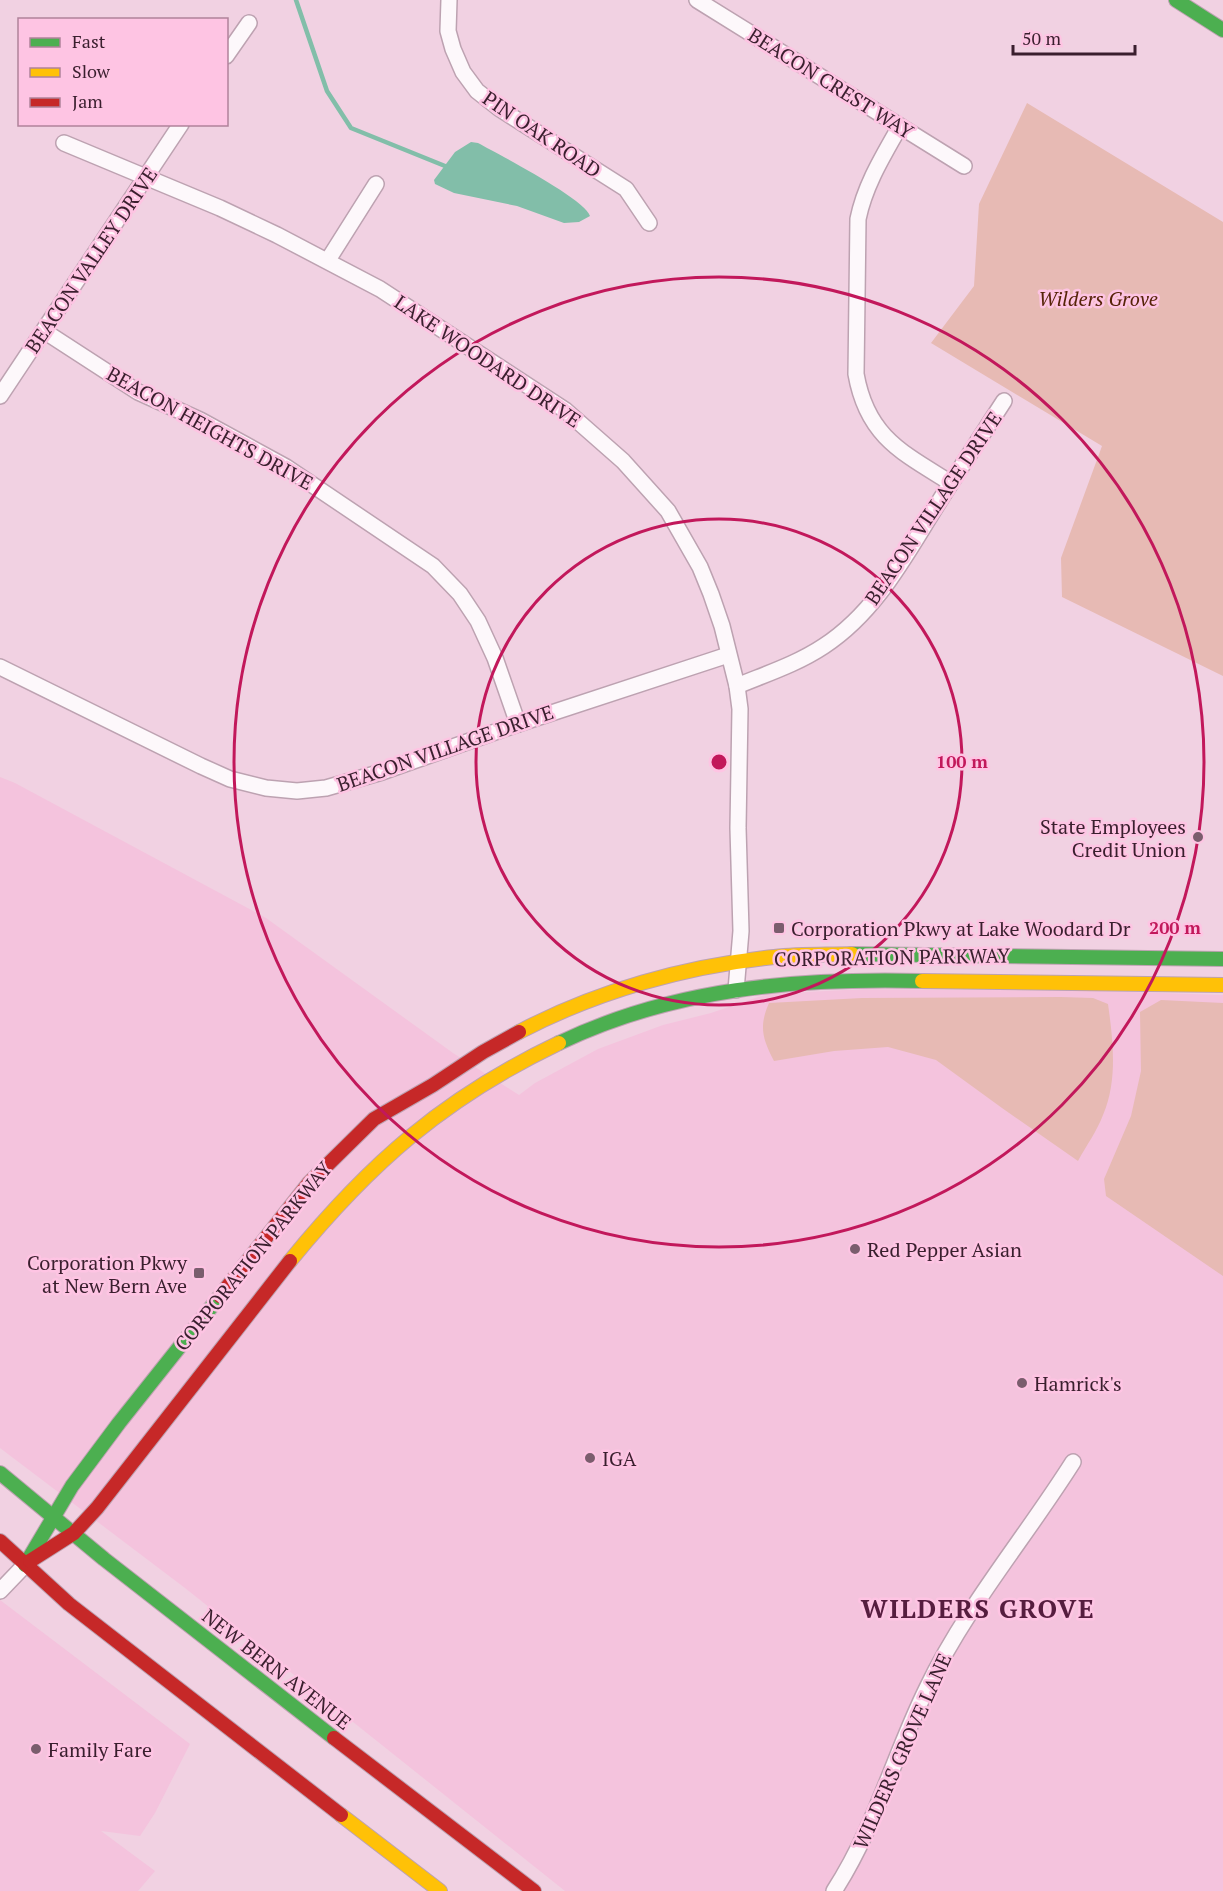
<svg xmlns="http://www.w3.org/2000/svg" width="1223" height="1891" font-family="'PT Serif',serif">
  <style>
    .built { fill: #f4c3dd }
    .green { fill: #e7bab4 }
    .water { fill: #82bea9 }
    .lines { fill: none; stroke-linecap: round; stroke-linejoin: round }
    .stream { stroke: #82bea9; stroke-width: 4.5 }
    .street-casing { stroke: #bda2b1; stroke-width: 18 }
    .fast-casing { stroke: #bda2b1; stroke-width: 16 }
    .slow-casing { stroke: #bda2b1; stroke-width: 16 }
    .jam-casing { stroke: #bda2b1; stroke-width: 16 }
    .street { stroke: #fdf8fb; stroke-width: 15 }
    .fast { stroke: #4caf50; stroke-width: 14 }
    .slow { stroke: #ffc107; stroke-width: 14 }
    .jam { stroke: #c62828; stroke-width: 14 }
    .ring { fill: none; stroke: #c2185b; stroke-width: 3 }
    .poi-dot { fill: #7a5d6d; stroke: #fec4e3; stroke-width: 2 }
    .labels { text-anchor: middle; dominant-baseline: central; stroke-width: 5; stroke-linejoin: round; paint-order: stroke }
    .street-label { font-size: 20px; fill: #3a1f2e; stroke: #fec4e3 }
    .park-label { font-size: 20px; font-style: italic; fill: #552307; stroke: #fec4e3 }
    .poi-label { font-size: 20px; fill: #3a1f2e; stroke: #fec4e3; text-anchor: start }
    .district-label { font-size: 26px; font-weight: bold; letter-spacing: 1.5px; fill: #561d3f; stroke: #fec4e3 }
    .centre { fill: #c2185b; stroke: #fec4e3; stroke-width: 3 }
    .ring-label { font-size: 18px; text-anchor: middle; font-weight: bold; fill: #c2185b; stroke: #fec4e3; stroke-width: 5; stroke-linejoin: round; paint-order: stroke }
  </style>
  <rect width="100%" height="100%" fill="#f1d1e2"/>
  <g class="built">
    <path d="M0,777L15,783L266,918L453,1053L519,1095L535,1083L598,1049L663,1025L711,1013L767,994L865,989L1102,991L1223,995V1891H565L185,1588L0,1448Z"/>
    <path d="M0,1600L190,1744L155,1813L140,1836L101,1831L155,1871L138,1891H0Z"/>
  </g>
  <g class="green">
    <path d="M1027,103L1223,222V676L1062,597L1061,558L1102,446L931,343L974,286L979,204Z"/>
    <path d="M1061,997L1093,998L1108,1004C1113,1040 1118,1080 1103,1115C1097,1131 1086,1146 1078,1161L1002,1108L936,1060L888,1047L834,1051L774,1061C762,1038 759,1026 769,1003L862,998Z"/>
    <path d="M1161,1000L1223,1003V1276L1106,1196L1104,1179L1131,1116L1141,1071L1140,1012Z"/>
  </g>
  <path class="water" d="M471,142L478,143C498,154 585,199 590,216L579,222L564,223L517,206L454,193L435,184L434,180L455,152Z"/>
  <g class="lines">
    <path class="stream" d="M296,0L327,91L351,128L445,166"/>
    <defs>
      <g id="street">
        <path d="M449,0L448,31L453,49L463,72L477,91L500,109L626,189L649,223"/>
        <path d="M697,0L964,166"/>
        <path d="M226,56L249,23"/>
        <path d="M900,126C883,156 865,185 858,219L856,374C867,436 901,452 951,483"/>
        <path d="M64,143L220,208L277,235L380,289L565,410L623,461L668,511L700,567L711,594L722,626L737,686L740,709L738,828L741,931L736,990"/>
        <path d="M328,260L376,184"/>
        <path d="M44,331L138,392L200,420L286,467L433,566L460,594L478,621L495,658L518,724"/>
        <path d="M0,396L181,124"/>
        <path d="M0,667L201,766L230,779L266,788L297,791L326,788L382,772L518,724L728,655"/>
        <path d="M737,686C766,674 797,664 824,646C876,612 905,556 937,505C959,470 982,435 1004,401"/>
        <path d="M0,1591L25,1565"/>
        <path d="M834,1891C875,1828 894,1755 927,1688C966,1607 1025,1538 1073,1462"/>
      </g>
      <g id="fast">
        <path d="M1176,0L1223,30"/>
        <path d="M852,954L1223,959"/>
        <path d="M559,1043C674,988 796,978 922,981"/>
        <path d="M0,1473L104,1559L334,1738"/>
        <path d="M25,1565L72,1486L119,1423L220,1296"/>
      </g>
      <g id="slow">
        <path d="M922,981L1223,985"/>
        <path d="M519,1032C597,991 686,966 774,957C800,954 827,955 852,954"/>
        <path d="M290,1261C370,1163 444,1098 559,1043"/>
        <path d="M341,1815L440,1891"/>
      </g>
      <g id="jam">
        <path d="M220,1296L309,1183L374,1119L433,1085L483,1052L519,1032"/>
        <path d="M0,1541L69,1604L341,1815"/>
        <path d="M30,1561L74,1533L97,1508L290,1261"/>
        <path d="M334,1738L534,1891"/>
      </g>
    </defs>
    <use href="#street" class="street-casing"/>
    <use href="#fast" class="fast-casing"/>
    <use href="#slow" class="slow-casing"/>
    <use href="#jam" class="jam-casing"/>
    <use href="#street" class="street"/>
    <use href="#fast" class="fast"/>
    <use href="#slow" class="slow"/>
    <use href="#jam" class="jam"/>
  </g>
  <g class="ring">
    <circle cx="719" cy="762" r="243"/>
    <circle cx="719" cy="762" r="485"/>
  </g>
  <g class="poi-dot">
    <circle cx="1198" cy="837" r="6"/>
    <rect x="773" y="922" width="12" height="12" rx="3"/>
    <circle cx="855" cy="1249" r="6"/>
    <rect x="193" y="1267" width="12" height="12" rx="3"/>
    <circle cx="1022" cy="1383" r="6"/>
    <circle cx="590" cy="1458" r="6"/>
    <circle cx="36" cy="1749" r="6"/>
  </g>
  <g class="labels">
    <g class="street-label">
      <text transform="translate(831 83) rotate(32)">BEACON CREST WAY</text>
      <text transform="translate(542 134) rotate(34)">PIN OAK ROAD</text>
      <text transform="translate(91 260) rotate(-56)">BEACON VALLEY DRIVE</text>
      <text transform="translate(488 361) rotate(34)">LAKE WOODARD DRIVE</text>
      <text transform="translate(210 428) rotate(29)">BEACON HEIGHTS DRIVE</text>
      <text transform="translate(933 508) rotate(-56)">BEACON VILLAGE DRIVE</text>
      <text transform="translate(445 748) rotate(-19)">BEACON VILLAGE DRIVE</text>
      <text transform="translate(892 957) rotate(-1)">CORPORATION PARKWAY</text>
      <text transform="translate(253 1256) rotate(-51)">CORPORATION PARKWAY</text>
      <text transform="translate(277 1669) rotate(38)">NEW BERN AVENUE</text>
      <text transform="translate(902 1751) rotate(-66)">WILDERS GROVE LANE</text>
    </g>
    <g class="park-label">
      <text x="1098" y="298">Wilders Grove</text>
    </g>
    <g class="poi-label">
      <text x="1186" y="826" text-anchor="end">State Employees<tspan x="1186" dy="23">Credit Union</tspan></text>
      <text x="791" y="928">Corporation Pkwy at Lake Woodard Dr</text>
      <text x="867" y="1249">Red Pepper Asian</text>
      <text x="187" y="1262" text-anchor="end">Corporation Pkwy<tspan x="187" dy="23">at New Bern Ave</tspan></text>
      <text x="1034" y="1383">Hamrick's</text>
      <text x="602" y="1458">IGA</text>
      <text x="48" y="1749">Family Fare</text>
    </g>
    <g class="district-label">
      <text x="978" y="1608">WILDERS GROVE</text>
    </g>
  </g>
  <circle cx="719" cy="762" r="9" class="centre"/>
  <g class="ring-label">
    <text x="962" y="768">100 m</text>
    <text x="1175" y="934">200 m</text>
  </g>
  <rect x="18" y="18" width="210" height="108" fill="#fec4e3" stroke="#b0829b" stroke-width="1.5"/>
  <rect x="30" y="38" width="30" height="9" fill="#4caf50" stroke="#b0829b" stroke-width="1.5"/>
  <text x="72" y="48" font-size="18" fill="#3a1f2e">Fast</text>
  <rect x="30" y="68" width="30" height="9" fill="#ffc107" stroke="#b0829b" stroke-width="1.5"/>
  <text x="72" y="78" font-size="18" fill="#3a1f2e">Slow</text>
  <rect x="30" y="98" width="30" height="9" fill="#c62828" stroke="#b0829b" stroke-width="1.5"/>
  <text x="72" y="108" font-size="18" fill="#3a1f2e">Jam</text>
  <path d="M1013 45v9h122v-9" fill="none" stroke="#3a1f2e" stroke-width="3"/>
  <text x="1022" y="45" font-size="18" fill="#3a1f2e" stroke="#fec4e3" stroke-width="4.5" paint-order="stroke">50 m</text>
</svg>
